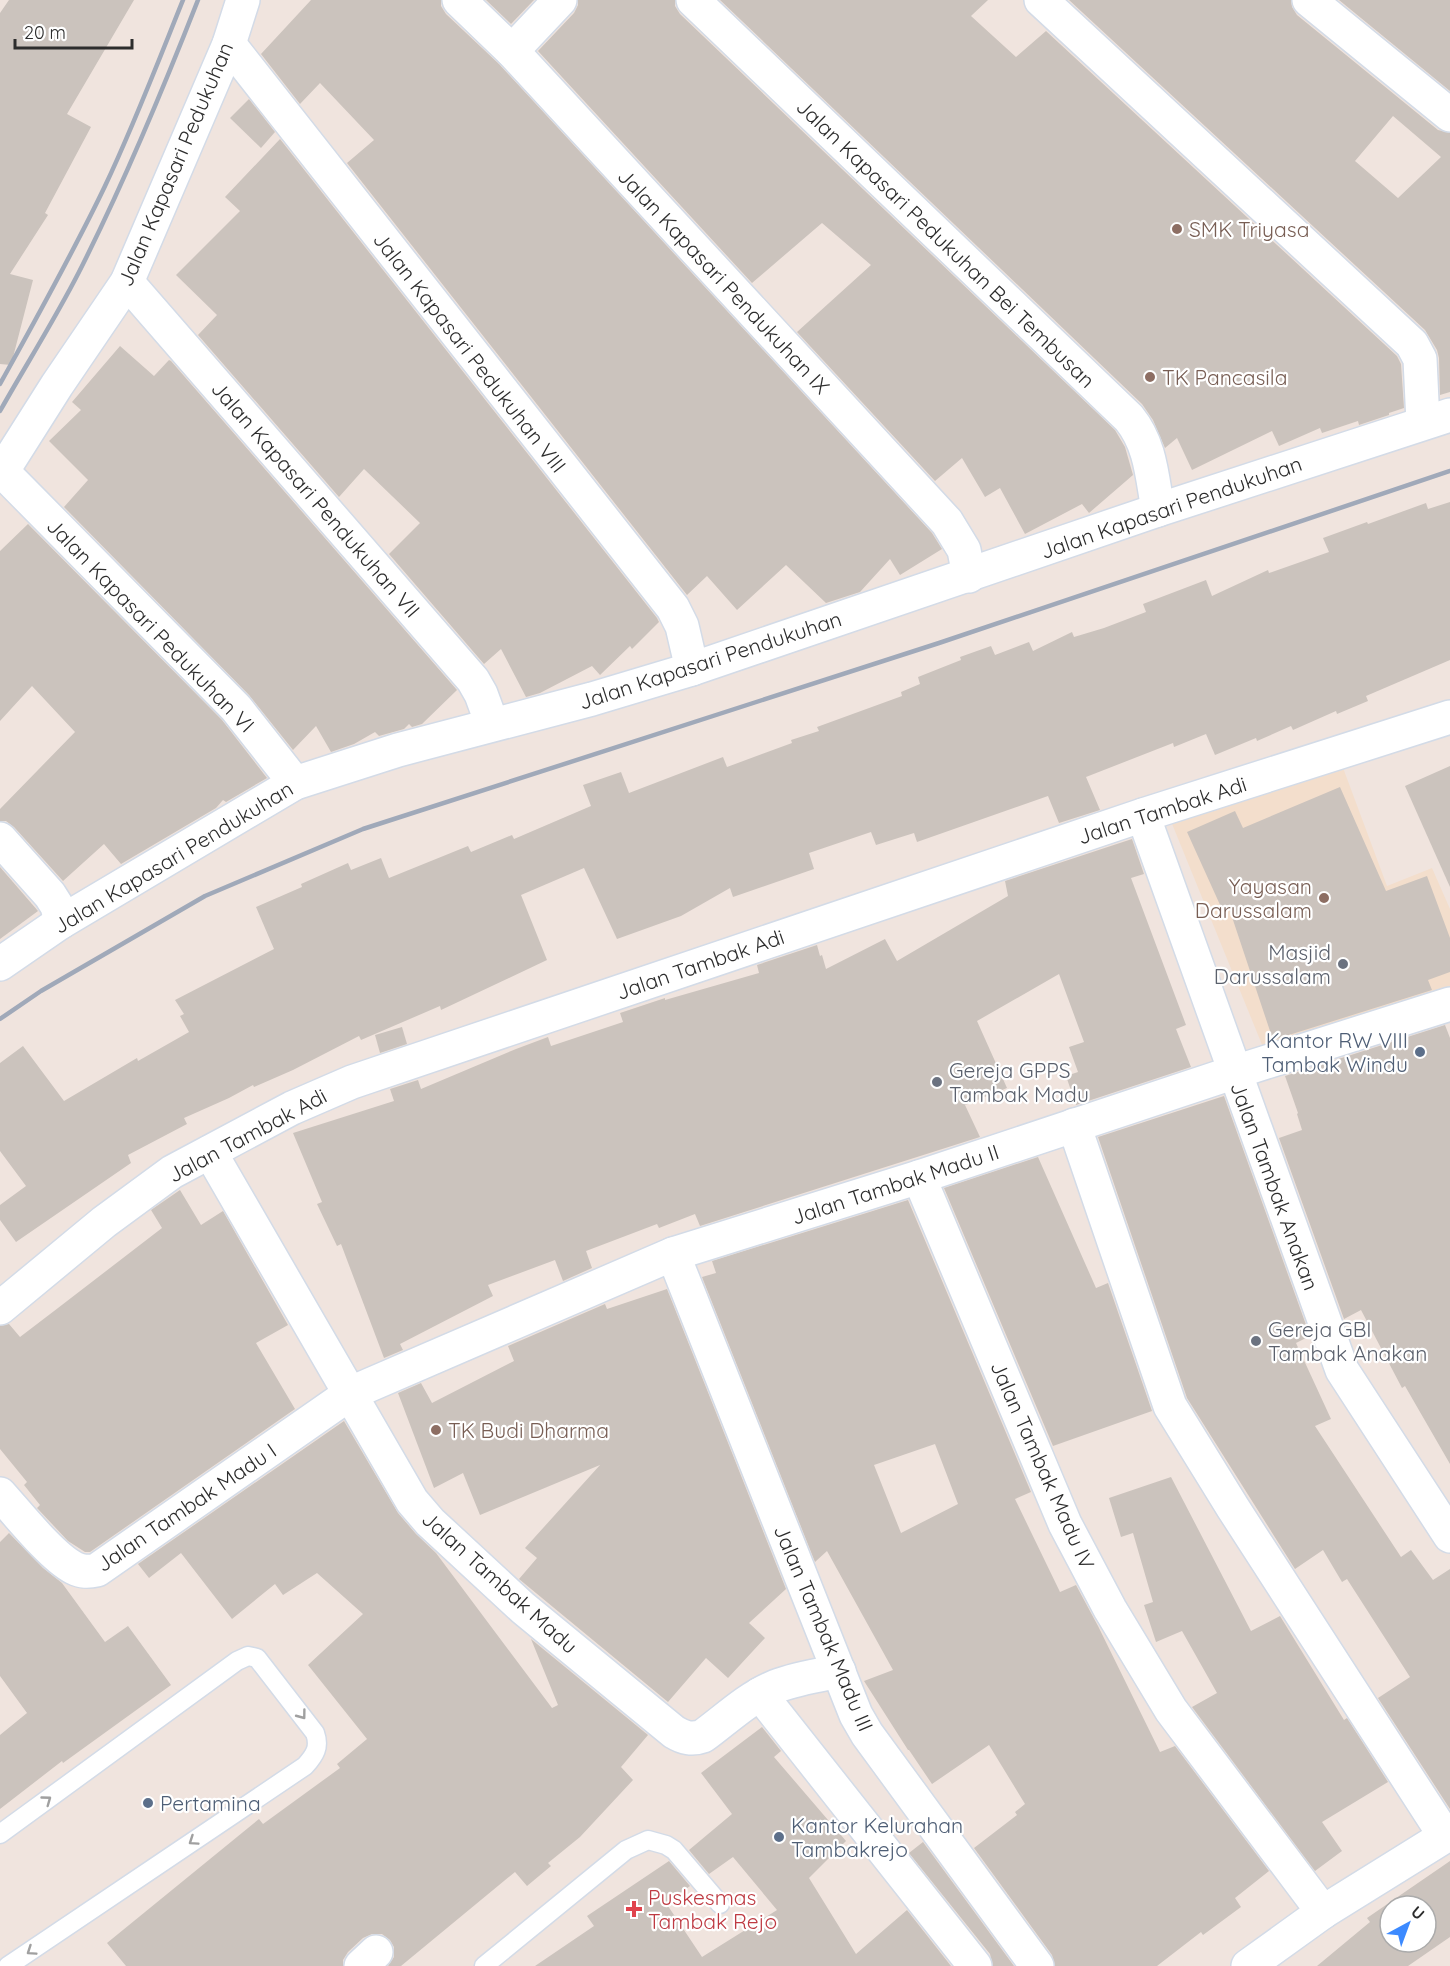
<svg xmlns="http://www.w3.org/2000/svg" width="1450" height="1966" font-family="Quicksand,sans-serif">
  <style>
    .education { fill: #f3decc }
    .building { fill: #cbc3bd; fill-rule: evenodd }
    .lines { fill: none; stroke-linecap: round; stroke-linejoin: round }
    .lane-casing { stroke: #d3dbe7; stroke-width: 21 }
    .street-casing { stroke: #d3dbe7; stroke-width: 36 }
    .lane { stroke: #fff; stroke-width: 18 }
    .street { stroke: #fff; stroke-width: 33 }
    .rail { stroke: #a0a9b9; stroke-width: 4.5 }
    .oneway { stroke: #a0a0a0 }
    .education-dot { fill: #8d6e63; stroke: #fff; stroke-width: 2 }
    .worship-dot { fill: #6b7280; stroke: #fff; stroke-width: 2 }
    .service-dot { fill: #5c6f8a; stroke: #fff; stroke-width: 2 }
    .health-dot { fill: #e0444e; stroke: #fff; stroke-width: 2 }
    .labels { text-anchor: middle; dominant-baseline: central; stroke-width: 4.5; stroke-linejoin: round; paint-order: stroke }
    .street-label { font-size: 21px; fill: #2d2d2d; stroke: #fff }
    .education-label { font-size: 21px; fill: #785e54; stroke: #fff; text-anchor: start }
    .worship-label { font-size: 21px; fill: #5b616d; stroke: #fff; text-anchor: start }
    .service-label { font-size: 21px; fill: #4e5e75; stroke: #fff; text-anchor: start }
    .health-label { font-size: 21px; fill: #be3a42; stroke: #fff; text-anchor: start }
  </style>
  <rect width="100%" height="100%" fill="#f0e4de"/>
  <path class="education" d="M1339,757L1387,886L1432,868L1450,909V987L1352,1025L1265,1052L1166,809Z"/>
  <g class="building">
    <path d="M9,0H134L67,114L91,127L45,213L48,215L10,274L33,280L11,365L0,364V13Z"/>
    <path d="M311,0H441V6L446,14L499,64L932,533L942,549L900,575L890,559L860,592L826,603L786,565L737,610L707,576L687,595L347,163L374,140L320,83L300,104L261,54Z"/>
    <path d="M486,0H534L511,24Z"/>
    <path d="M578,0H675V6L680,14L1115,430L1125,447L1133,475L1089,513L1082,504L1025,534L1000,488L985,497L962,458L935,481L797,332L871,265L822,223L752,283L538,51L574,13L578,5Z"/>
    <path d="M720,0H988L971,16L1016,57L1046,31L1397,356L1401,364L1404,408L1389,413V415L1359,425L1358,421L1322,433L1320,428L1279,446L1272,431L1192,470L1177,438L1165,448L1153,420L1142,404Z"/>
    <path d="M1069,0H1291L1292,7L1297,15L1438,130L1450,133V392L1440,395L1439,358L1437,350L1425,330ZM1393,116L1441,157L1398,198L1355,161Z"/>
    <path d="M1339,0H1450V91Z"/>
    <path d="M249,99L275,132L261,148L230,118Z"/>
    <path d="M280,139L657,618L659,622L632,649L630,646L600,675L592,666L540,693L526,697L501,649L484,664L389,554L420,523L364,469L339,497L198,335L217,315L176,275L240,211L225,197Z"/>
    <path d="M120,346L154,376L169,360L171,361L457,690L422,724L412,727L409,724L404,729L379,736L375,732L354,744L331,752L316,726L293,750L249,695L64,507L88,480L49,441L81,410L72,402Z"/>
    <path d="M1450,502V660L1366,696L1368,701L1337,714L1336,711L1293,730L1291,726L1257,741L1256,738L1215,755L1206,734L1174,747L1173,743L1086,777L1100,810L1059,823L1048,796L917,842L914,833L876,845L871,832L809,853L814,869L733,897L730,888L681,916L617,939L584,868L521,895L547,960L441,1010L440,1006L361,1040L359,1036L293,1070L254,1087L253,1085L229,1098L184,1118L187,1124L128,1155L131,1163L16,1242L0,1220V1205L26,1186L0,1151V1063L23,1046L64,1101L137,1058L138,1061L189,1032L180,1016L184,1014L175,1000L274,949L256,907L302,887L301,884L348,863L351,870L381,858L389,878L468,846L471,852L512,835L514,839L591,806L583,785L621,772L629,793L723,757L727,767L792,743L791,740L819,731L817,727L902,696L901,692L920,684L918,677L961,660L960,657L991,646L995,655L1029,642L1033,651L1072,632L1074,637L1104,628L1146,612L1143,604L1206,580L1212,596L1268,570L1269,573L1329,552L1323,538L1367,522L1368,524L1426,503L1428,509Z"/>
    <path d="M28,524L222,720L267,778L226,802L223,800L216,808L121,864L104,844L63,881L14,827L6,821H0V809L75,732L32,686L0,721V551Z"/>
    <path d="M1450,766V887L1405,786Z"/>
    <path d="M1340,787L1386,891L1427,876L1450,938V972L1428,980L1432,990L1273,1040L1228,905L1221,907L1187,832L1235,811L1243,828Z"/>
    <path d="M1132,839L1144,874L1131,878L1186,1025L1176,1029L1191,1067L1076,1105L1066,1076L1078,1072L1069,1047L1084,1042L1059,974L977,1021L1007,1088L965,1105L980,1137L700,1226L695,1214L659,1228L657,1224L586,1251L592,1268L563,1281L555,1260L488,1285L493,1296L400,1344L403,1350L384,1358L341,1244L337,1246L317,1204L322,1202L293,1133L394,1101L390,1089L418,1080L421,1089L516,1049L548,1037L551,1046L623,1022L620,1013L665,998V1000L759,973L757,965L817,945L820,956L822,955L826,969L885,939L897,961L1008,896L1005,881Z"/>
    <path d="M0,867L38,911L0,939Z"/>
    <path d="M1445,1025L1450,1038V1464L1405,1386L1402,1388L1361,1310L1344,1319L1279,1138L1302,1130L1297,1114L1298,1113L1285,1076Z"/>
    <path d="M402,1027L407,1044L380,1053L375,1035Z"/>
    <path d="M1224,1096L1310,1336L1296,1343L1331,1419L1315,1426L1401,1557L1411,1550L1433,1580L1450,1569V1809L1378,1698L1410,1677L1347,1579L1342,1582L1323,1550L1295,1569L1187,1398L1098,1137Z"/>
    <path d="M1038,1157L1096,1288L1108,1283L1152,1411L1053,1446L944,1188Z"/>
    <path d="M180,1190L201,1225L223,1211L288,1325L256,1343L295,1409L90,1552H85L68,1541L37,1508L40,1505L24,1485L27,1482L0,1449V1326L9,1324L20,1337L58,1308L162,1228L151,1210Z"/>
    <path d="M908,1200L1031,1492L1015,1499L1060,1592L1076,1585L1098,1626L1160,1752L1175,1746L1269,1871L1235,1898L1241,1907L1203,1935L1201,1932L1157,1966H1055L1052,1955L974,1848L1017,1815L1015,1812L1025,1804L989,1745L932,1784L909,1750H908L864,1681L893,1670L827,1551L815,1562L702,1277L716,1273L712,1261ZM935,1444L958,1504L901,1533L874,1465Z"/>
    <path d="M667,1289L786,1589L749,1623L765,1638L728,1678L706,1658L668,1702L519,1579L537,1558L525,1548L600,1465L480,1515L463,1473L434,1488L398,1393L421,1383L432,1403L514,1361L508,1346L605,1304L607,1309Z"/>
    <path d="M344,1421L398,1513L416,1534L436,1553L552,1708L558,1705L531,1639L648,1735L621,1767L633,1780L580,1837L548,1863L551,1866L527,1886L515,1872L401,1966H388L394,1957V1947L390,1940L382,1934H372L363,1938L348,1952L343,1960V1966H126L107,1943L259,1819L263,1824L340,1768L337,1764L367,1739L308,1665L363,1614L317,1573L283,1595L275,1584L232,1619L181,1553L149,1578L138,1564Z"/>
    <path d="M1171,1477L1251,1631L1280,1616L1344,1720L1347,1718L1388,1782L1322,1822L1342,1851L1315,1871L1192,1707L1217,1693L1182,1631L1156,1642L1144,1605L1153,1602L1133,1533L1121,1537L1109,1498Z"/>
    <path d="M9,1533L43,1568L62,1583L105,1642L128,1626L171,1685L63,1763L62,1761L0,1809V1735L27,1713L0,1676V1542Z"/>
    <path d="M762,1727L781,1751L774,1757L846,1841L809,1878L856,1954L907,1910L951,1966H535L594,1926L587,1916L669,1861L690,1886L666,1903L702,1957L777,1910L733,1857L709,1874L689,1850L732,1814L701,1773Z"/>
    <path d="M923,1842L1014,1966H993L990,1954L909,1853Z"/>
    <path d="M1450,1861V1937L1408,1966H1317L1370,1922L1367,1918ZM1390,1906H1426V1942H1390Z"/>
  </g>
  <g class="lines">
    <defs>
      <g id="lane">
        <path d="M0,1834L237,1661L248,1656L257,1658L315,1733C320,1747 315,1755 305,1766L8,1966"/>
        <path d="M484,1966L626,1850L648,1840L666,1845L674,1850L720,1904"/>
      </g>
      <g id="street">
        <path d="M459,0L512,51L947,522L964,550L969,576"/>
        <path d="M693,0L1129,418C1151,445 1152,477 1158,510"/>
        <path d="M1041,0L1412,344L1420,359L1423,423"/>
        <path d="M1309,0L1450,115"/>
        <path d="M229,44L673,608L682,626L692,669"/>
        <path d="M512,51L560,0"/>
        <path d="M127,282L473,680L481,694L492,724"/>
        <path d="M2,471L236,708L295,783"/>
        <path d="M0,475L57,385L127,282L229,44L243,0"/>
        <path d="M1143,815L1342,1370L1450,1536"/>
        <path d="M0,839L50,895L57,906L61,922"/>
        <path d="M0,964L61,922L295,783L398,750L592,699L692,669L1158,510L1450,415"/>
        <path d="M1074,1125L1170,1406L1233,1508L1445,1836"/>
        <path d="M210,1152L412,1501L430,1522L523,1608L674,1732C684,1738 692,1740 703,1736C725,1720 747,1699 772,1688C792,1679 817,1676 839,1671"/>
        <path d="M919,1177L1065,1524L1110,1609L1171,1710L1323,1912"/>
        <path d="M673,1254L856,1715L867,1734L1037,1966"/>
        <path d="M0,1308L104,1222L172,1172L292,1108L352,1082L1143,815L1450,717"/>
        <path d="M0,1494C18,1514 52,1557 74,1568C82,1572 88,1572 97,1570L351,1393L673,1254L919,1177L1235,1072L1450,1004"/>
        <path d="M760,1694L975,1966"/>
        <path d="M361,1966L376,1952"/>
        <path d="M1248,1966L1323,1912L1450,1833"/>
      </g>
    </defs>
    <use href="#lane" class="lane-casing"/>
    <use href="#street" class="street-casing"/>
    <use href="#lane" class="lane"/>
    <use href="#street" class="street"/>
    <g class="rail">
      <path d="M0,384C36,319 73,253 105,186C134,125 158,62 183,0"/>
      <path d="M0,411C26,365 55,319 79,272C124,183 162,92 198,0"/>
      <path d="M0,1019L41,991L205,896L363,829L939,643L1450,471"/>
    </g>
  </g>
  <defs><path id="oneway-chevron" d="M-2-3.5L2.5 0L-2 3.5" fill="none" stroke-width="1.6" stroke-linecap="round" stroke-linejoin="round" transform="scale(1.5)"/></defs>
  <g class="oneway">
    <use href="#oneway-chevron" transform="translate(302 1715) rotate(53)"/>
    <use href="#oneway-chevron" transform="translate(47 1800) rotate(-36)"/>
    <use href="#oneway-chevron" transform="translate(193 1841) rotate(146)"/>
    <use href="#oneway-chevron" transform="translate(31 1951) rotate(146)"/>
  </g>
  <g class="education-dot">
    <circle cx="1177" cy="229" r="6"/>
    <circle cx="1150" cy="377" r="6"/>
    <circle cx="1324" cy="898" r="6"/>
    <circle cx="436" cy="1430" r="6"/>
  </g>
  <g class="worship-dot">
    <circle cx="1343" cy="964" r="6"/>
    <circle cx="937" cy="1082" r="6"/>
    <circle cx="1256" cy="1341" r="6"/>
  </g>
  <g class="service-dot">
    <circle cx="1420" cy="1052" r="6"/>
    <circle cx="148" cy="1803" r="6"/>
    <circle cx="779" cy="1837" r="6"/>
  </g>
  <path class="health-dot" d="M631 1900h6v6h6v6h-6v6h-6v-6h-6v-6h6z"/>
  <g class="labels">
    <g class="street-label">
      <text transform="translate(175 164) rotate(-67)">Jalan Kapasari Pedukuhan</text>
      <text transform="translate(946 243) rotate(44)">Jalan Kapasari Pedukuhan Bei Tembusan</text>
      <text transform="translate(724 281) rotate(47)">Jalan Kapasari Pendukuhan IX</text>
      <text transform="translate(470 352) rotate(52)">Jalan Kapasari Pedukuhan VIII</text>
      <text transform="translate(316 499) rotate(49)">Jalan Kapasari Pendukuhan VII</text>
      <text transform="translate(1171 507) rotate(-19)">Jalan Kapasari Pendukuhan</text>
      <text transform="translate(151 625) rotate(46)">Jalan Kapasari Pedukuhan VI</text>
      <text transform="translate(710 660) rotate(-18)">Jalan Kapasari Pendukuhan</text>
      <text transform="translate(1162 810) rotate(-18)">Jalan Tambak Adi</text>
      <text transform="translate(173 857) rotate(-31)">Jalan Kapasari Pendukuhan</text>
      <text transform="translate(700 964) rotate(-19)">Jalan Tambak Adi</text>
      <text transform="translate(247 1135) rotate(-28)">Jalan Tambak Adi</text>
      <text transform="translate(895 1184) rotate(-18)">Jalan Tambak Madu II</text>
      <text transform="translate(1275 1186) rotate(70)">Jalan Tambak Anakan</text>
      <text transform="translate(1043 1465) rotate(66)">Jalan Tambak Madu IV</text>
      <text transform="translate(186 1507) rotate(-34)">Jalan Tambak Madu I</text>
      <text transform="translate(500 1582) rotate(42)">Jalan Tambak Madu</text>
      <text transform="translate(824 1628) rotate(67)">Jalan Tambak Madu III</text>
    </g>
    <g class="education-label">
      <text x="1189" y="229">SMK Triyasa</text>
      <text x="1162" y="377">TK Pancasila</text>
      <text x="1312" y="886" text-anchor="end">Yayasan<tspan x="1312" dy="24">Darussalam</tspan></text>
      <text x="448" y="1430">TK Budi Dharma</text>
    </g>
    <g class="worship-label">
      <text x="1331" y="952" text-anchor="end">Masjid<tspan x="1331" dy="24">Darussalam</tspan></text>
      <text x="949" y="1070">Gereja GPPS<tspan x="949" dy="24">Tambak Madu</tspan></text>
      <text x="1268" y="1329">Gereja GBI<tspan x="1268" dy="24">Tambak Anakan</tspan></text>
    </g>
    <g class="service-label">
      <text x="1408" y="1040" text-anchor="end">Kantor RW VIII<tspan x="1408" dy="24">Tambak Windu</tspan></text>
      <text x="160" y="1803">Pertamina</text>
      <text x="791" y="1825">Kantor Kelurahan<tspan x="791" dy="24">Tambakrejo</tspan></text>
    </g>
    <g class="health-label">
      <text x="648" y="1897">Puskesmas<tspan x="648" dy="24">Tambak Rejo</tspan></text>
    </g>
  </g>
  <g transform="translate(1408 1924) rotate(41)"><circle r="28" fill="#ffffff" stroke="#ababab" stroke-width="1.5"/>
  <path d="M0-4.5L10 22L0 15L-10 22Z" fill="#3c8aff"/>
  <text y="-9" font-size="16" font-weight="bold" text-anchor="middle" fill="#2d2d2d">U</text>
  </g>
  <path d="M15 39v9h117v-9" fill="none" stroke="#2d2d2d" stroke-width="3"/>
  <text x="24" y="39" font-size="18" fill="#2d2d2d" stroke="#ffffff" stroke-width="4.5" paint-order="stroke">20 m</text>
</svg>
